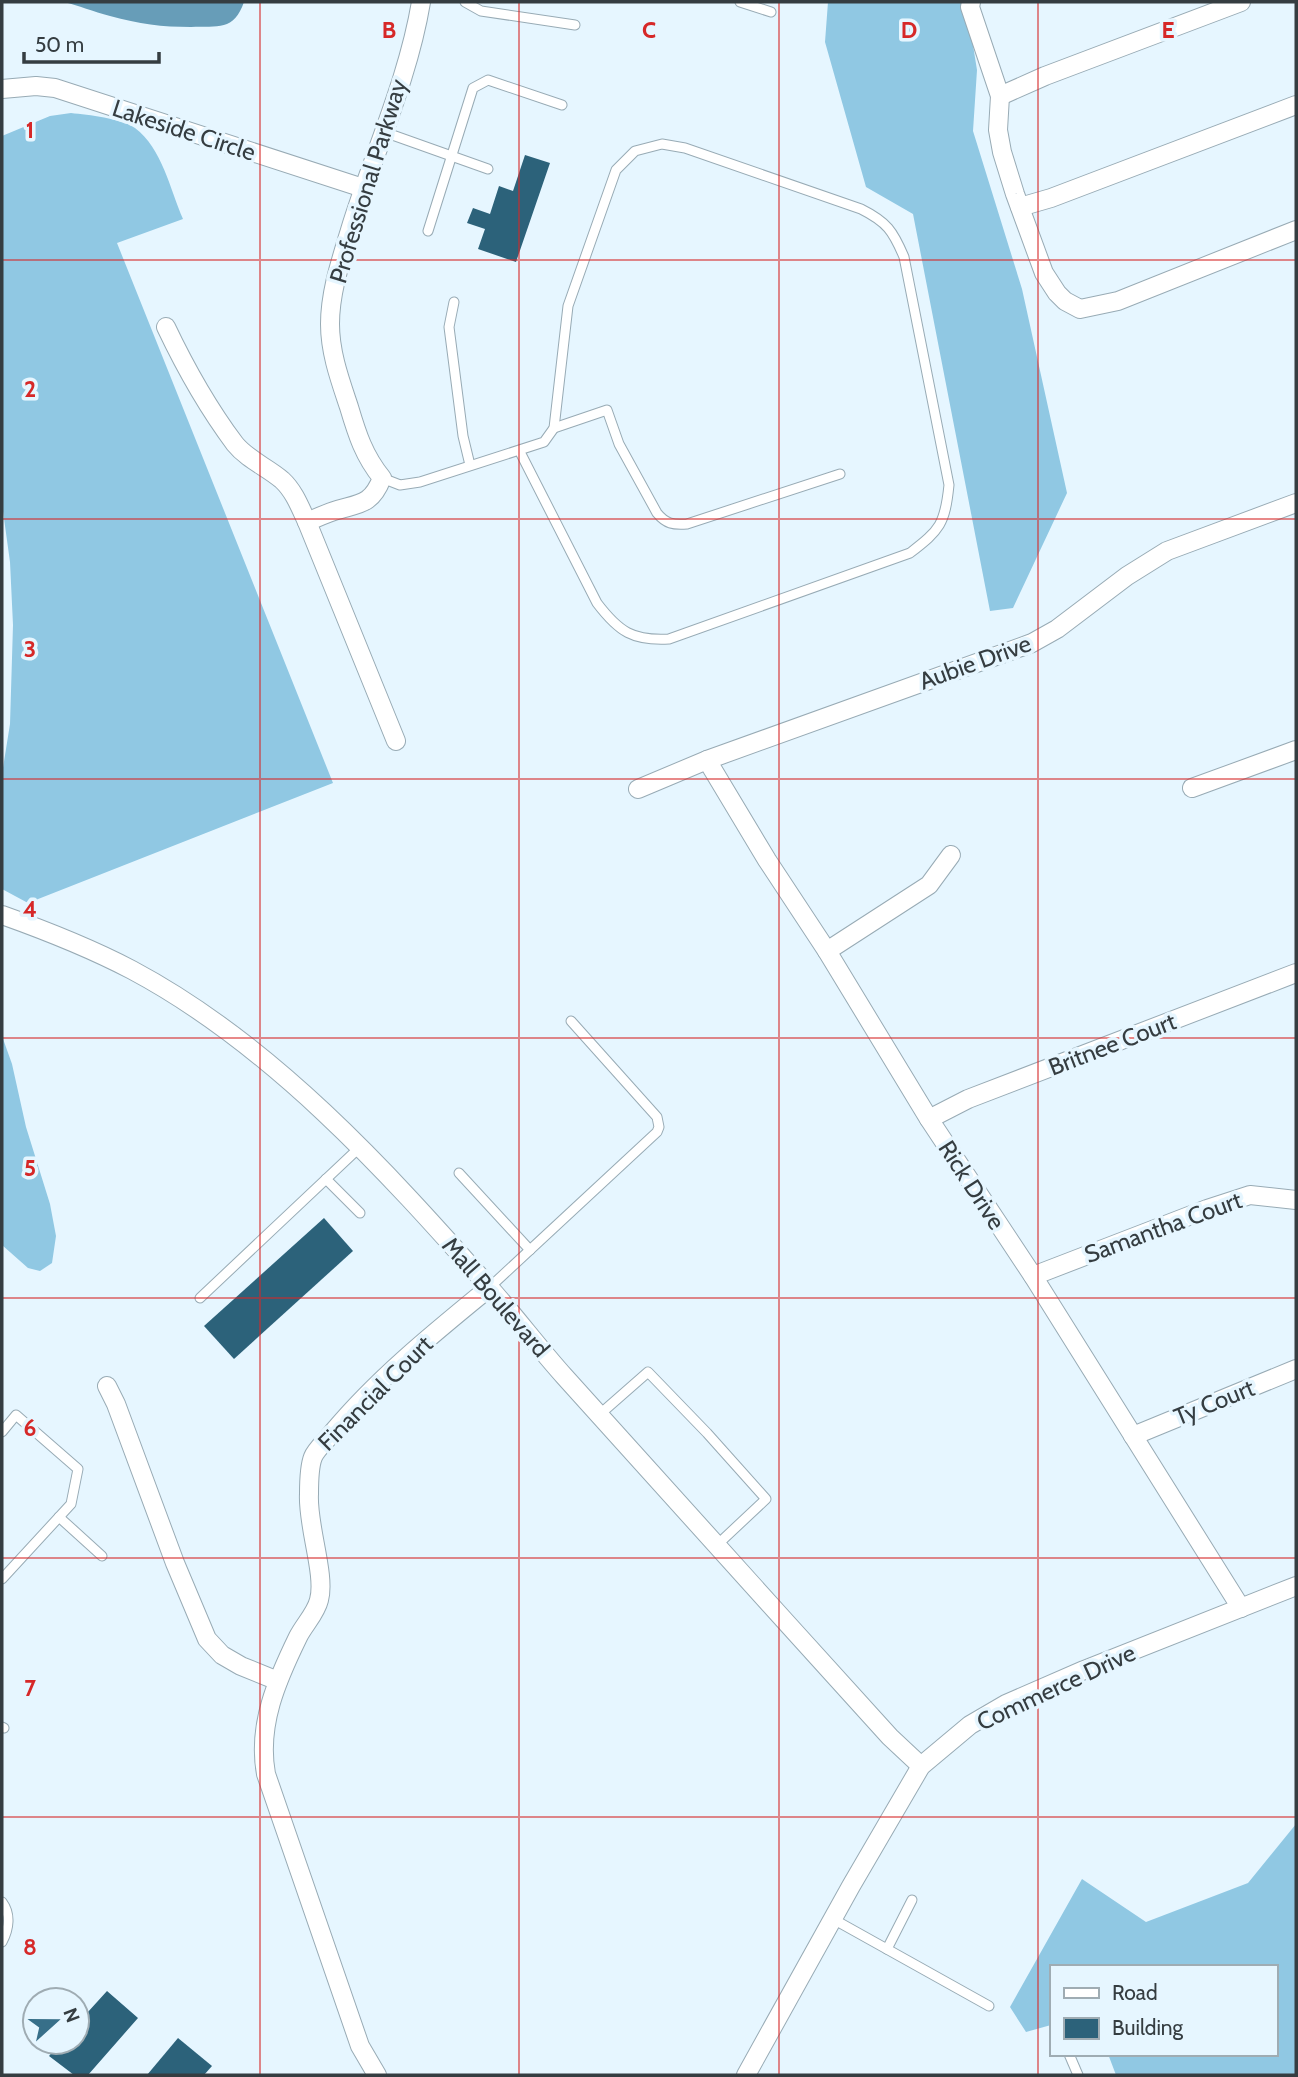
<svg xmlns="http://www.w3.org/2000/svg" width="1298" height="2077" font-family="Cabin,sans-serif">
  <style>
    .forest { fill: #90c8e3 }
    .water { fill: #679db8 }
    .building { fill: #2c627a }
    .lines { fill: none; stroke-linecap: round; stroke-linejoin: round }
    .service-casing { stroke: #98abb5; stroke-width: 11 }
    .minor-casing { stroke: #98abb5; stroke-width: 20 }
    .service { stroke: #fff; stroke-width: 9 }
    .minor { stroke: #fff; stroke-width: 18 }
    .grid { fill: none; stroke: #d62828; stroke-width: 2; stroke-opacity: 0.55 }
    .labels { text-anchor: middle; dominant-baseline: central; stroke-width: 7; stroke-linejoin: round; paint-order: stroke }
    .street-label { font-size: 24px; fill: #353d41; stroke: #e6f6ff }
    .grid-label { font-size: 23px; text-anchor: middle; font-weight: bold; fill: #d62828; stroke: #e6f6ff; stroke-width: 7; stroke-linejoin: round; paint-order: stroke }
  </style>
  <rect width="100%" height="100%" fill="#e6f6ff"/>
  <g class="forest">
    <path d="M828,2H966L977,70L973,131L1022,289L1067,493L1013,608L990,611L913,214L866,187L825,42Z"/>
    <path d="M71,113C89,115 120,118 135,128C162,148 170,189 183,219L117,243L333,783L28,903L2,889V774L10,724L13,625L10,562L2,504V136L50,116Z"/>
    <path d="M2,1036L12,1064L26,1127L50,1204L56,1236L52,1263L40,1271L28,1268L2,1245Z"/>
    <path d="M1296,1824V2075H1116L1108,2054H1275V1967H1051V2025L1026,2032L1010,2007L1082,1879L1146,1922L1248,1883Z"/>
  </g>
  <path class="water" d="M63,2H244C234,31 218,26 191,27C162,27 139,24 110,16C93,12 79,5 63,2Z"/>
  <g class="building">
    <path d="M525,155L550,163L516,262L478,249L485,229L467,223L473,208L490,214L499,186L513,191Z"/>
    <path d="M324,1218L353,1251L234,1359L204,1326Z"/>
    <path d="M107,1991L138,2018L88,2075H74L49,2056L61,2042H77V2024Z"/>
    <path d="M178,2038L212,2066L204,2075H147Z"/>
  </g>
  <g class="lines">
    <defs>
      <g id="service">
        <path d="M465,2L481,11L575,25"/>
        <path d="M740,2L771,12"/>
        <path d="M384,132L488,169"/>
        <path d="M428,231L473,88L488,80L562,105"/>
        <path d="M454,302L449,327L463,436L470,465"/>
        <path d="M554,428L607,410L619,444L657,513C666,524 673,525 687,524L840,474"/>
        <path d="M382,478L400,485L420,482L544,442L554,428L568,306L616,170L635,151L662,144L685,148L861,209C887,222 893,231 904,257L949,485C945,524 940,530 910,553L669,639C633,641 619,632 597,603L519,450"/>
        <path d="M459,1173L530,1250"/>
        <path d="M326,1179L360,1213"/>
        <path d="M490,1287L657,1132L659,1127L657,1117L571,1021"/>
        <path d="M200,1298L359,1148"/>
        <path d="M599,1415L648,1372L707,1433L766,1499L717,1545"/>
        <path d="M2,1432L16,1415L78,1469L71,1504L2,1579"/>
        <path d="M59,1517L102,1556"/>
        <path d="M2,1727L4,1728"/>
        <path d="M2,1902C11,1914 9,1929 2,1942"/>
        <path d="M833,1919L989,2006"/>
        <path d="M887,1949L912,1900"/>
        <path d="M1069,2054L1078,2075"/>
      </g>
      <g id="minor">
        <path d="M971,2L970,7L1000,96L998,130L1002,152L1015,194L1044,273L1057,293L1065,301L1080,309L1118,301L1296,230"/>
        <path d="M2,89L36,86L55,88L363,188"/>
        <path d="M1000,96L1045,76L1241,2"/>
        <path d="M1020,207L1051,198L1296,105"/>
        <path d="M166,327C185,367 208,408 235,444C248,460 267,467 282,480C294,491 300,507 307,522L396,741"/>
        <path d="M307,522C316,518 325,514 334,511C359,503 371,506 382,478C364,456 357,434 349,407C340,380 330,353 330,324C330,292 341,260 350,230C373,155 408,80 421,2"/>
        <path d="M707,760L767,860L827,951L929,1119L1033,1276L1241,1608"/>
        <path d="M1192,788L1296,750"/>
        <path d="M638,789L707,760L1032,643L1057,629L1127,576L1167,551L1296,503"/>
        <path d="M2,915C47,931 90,948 132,970C271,1044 386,1170 489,1287C515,1316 538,1347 564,1376C673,1497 781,1617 890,1737L921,1766"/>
        <path d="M827,951L929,885L951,855"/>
        <path d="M929,1119L968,1099L1296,973"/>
        <path d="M1033,1276L1207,1209L1250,1195L1296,1200"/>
        <path d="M107,1386L116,1404L175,1563L207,1639L222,1655L241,1666L278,1681"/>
        <path d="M1133,1436L1296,1369"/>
        <path d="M377,2075L360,2046L266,1774C257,1725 277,1680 298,1637C304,1625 316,1613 319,1600C326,1575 307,1525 309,1494C309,1484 309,1467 313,1457C316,1449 327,1440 333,1432C378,1378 435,1332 490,1287"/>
        <path d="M746,2075L851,1886L921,1766L970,1725L1006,1704L1084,1670L1296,1586"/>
      </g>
    </defs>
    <use href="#service" class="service-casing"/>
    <use href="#minor" class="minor-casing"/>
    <use href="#service" class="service"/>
    <use href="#minor" class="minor"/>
  </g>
  <path class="grid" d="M260,2V2075M519,2V2075M779,2V2075M1038,2V2075M2,260H1296M2,519H1296M2,779H1296M2,1038H1296M2,1298H1296M2,1558H1296M2,1817H1296"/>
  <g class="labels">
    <g class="street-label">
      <text transform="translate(184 130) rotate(18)">Lakeside Circle</text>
      <text transform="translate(368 181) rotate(-73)">Professional Parkway</text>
      <text transform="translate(975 662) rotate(-20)">Aubie Drive</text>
      <text transform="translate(1112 1044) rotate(-21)">Britnee Court</text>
      <text transform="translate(972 1185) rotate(57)">Rick Drive</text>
      <text transform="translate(1163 1227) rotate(-20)">Samantha Court</text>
      <text transform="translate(496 1297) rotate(49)">Mall Boulevard</text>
      <text transform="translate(375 1393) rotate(-45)">Financial Court</text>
      <text transform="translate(1214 1402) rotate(-22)">Ty Court</text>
      <text transform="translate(1056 1687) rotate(-25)">Commerce Drive</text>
    </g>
  </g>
  <g class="grid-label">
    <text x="389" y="38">B</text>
    <text x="649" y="38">C</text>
    <text x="909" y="38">D</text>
    <text x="1168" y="38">E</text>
    <text x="30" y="138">1</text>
    <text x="30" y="397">2</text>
    <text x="30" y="657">3</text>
    <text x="30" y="917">4</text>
    <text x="30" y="1176">5</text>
    <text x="30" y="1436">6</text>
    <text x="30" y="1696">7</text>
    <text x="30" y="1955">8</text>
  </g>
  <rect width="1298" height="2077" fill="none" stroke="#353d41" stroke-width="7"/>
  <rect x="1050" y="1965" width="228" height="91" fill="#e6f6ff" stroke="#9facb3" stroke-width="2"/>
  <rect x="1064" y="1988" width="35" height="10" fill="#ffffff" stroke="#9facb3" stroke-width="2"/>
  <text x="1112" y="2000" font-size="21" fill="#353d41">Road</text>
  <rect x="1064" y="2018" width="35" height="21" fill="#2c627a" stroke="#9facb3" stroke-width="2"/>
  <text x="1112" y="2035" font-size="21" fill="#353d41">Building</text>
  <g transform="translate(56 2021) rotate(69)"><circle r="33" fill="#e6f6ff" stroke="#9facb3" stroke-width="2"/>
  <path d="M0-5L12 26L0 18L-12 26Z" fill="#376f89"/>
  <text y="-10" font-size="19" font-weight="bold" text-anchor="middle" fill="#353d41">N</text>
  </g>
  <path d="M24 52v10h135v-10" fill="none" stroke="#353d41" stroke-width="3.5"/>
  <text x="35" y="52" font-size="21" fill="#353d41" stroke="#e6f6ff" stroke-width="5" paint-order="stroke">50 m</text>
</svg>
